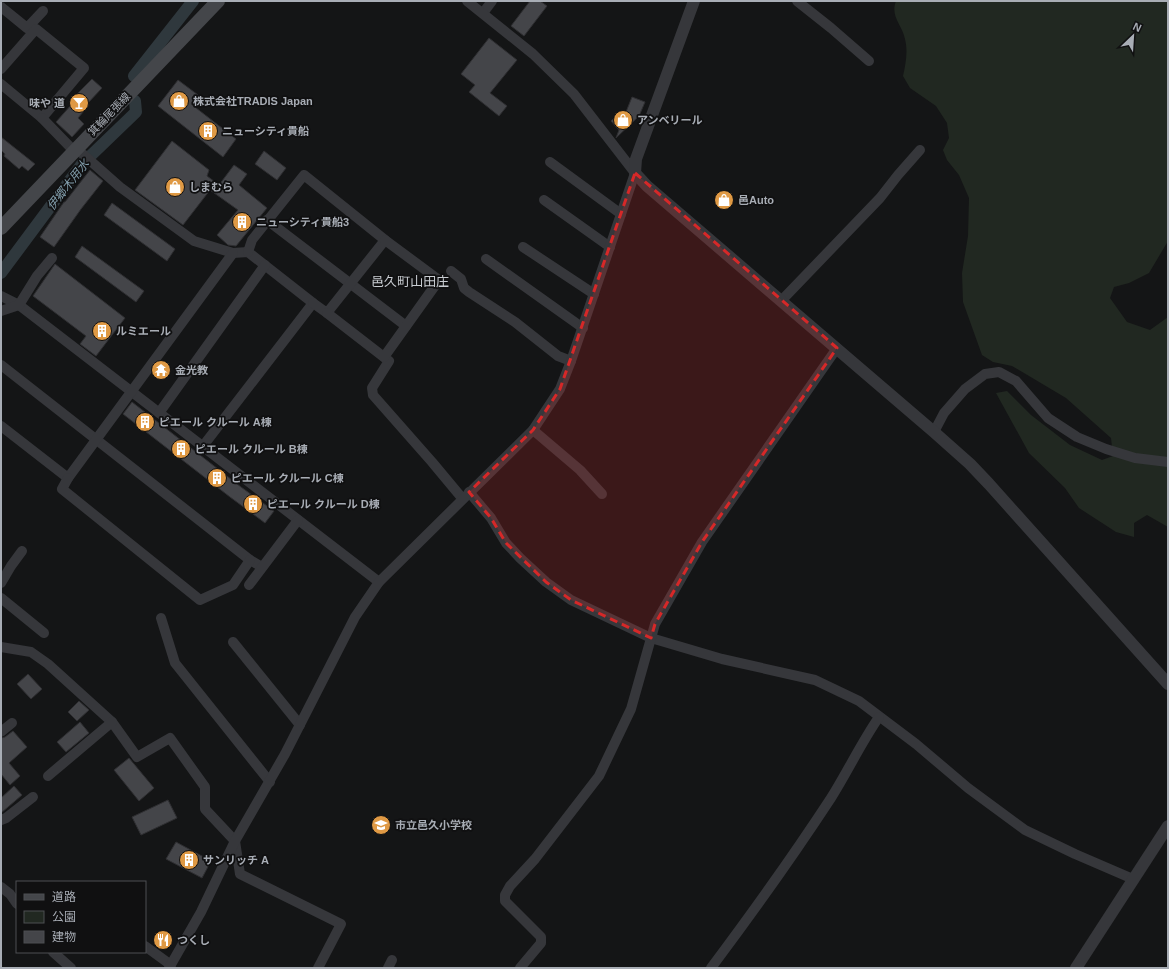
<svg xmlns="http://www.w3.org/2000/svg" width="1169" height="969" font-family="Arial,'Noto Sans JP',sans-serif">
  <style>
    .green { fill: #212821 }
    .lines { fill: none; stroke-linecap: round; stroke-linejoin: round }
    .canal { stroke: #2f383d; stroke-width: 12 }
    .building { fill: #444549; stroke: #2f2f32 }
    .minor { stroke: #36373b; stroke-width: 10 }
    .tertiary { stroke: #36373b; stroke-width: 12 }
    .secondary { stroke: #44464a; stroke-width: 14 }
    .marked { fill: #d62828; fill-opacity: 0.2; stroke: #d62828; stroke-width: 3; stroke-dasharray: 8 5; stroke-linejoin: round }
    .labels { text-anchor: middle; dominant-baseline: central; stroke-width: 3.5; stroke-linejoin: round; paint-order: stroke }
    .poi-label { font-size: 11px; font-weight: bold; fill: #a8adb5; stroke: #101011; text-anchor: start }
    .street-label { font-size: 11px; fill: #a8adb5; stroke: #101011 }
    .water-label { font-size: 12px; font-style: italic; fill: #829eac; stroke: #101011 }
    .quarter-label { font-size: 13px; fill: #c8ccd1; stroke: #101011 }
  </style>
  <rect width="100%" height="100%" fill="#141516"/>
  <path class="green" d="M896,1H1168V241L1149,273L1129,283L1114,287L1110,298L1127,322L1150,330L1168,317V527L1147,515L1134,523V537L1116,532L1079,508L1065,488L1029,453L996,393L1007,391L1031,415L1070,445L1102,460L1113,456L1111,438L1066,398L1012,366L993,362L982,355L963,302L962,273L968,236L969,198L959,175L947,160L943,150L949,138L947,123L936,106L910,88L903,76C906,63 908,51 905,39C902,24 890,17 896,1Z"/>
  <g class="lines">
    <g class="canal">
      <path d="M134,76L193,1"/>
      <path d="M1,273L82,164L136,112L135,101"/>
    </g>
  </g>
  <g class="building">
    <path d="M530,1H540L547,6L524,36L511,26Z"/>
    <path d="M489,38L517,60L490,93L507,106L499,116L469,92L475,85L461,74Z"/>
    <path d="M92,79L102,88L87,104L89,105L78,118L84,124L72,137L56,122L72,104L69,102Z"/>
    <path d="M178,80L198,95L191,104L236,139L223,157L158,106Z"/>
    <path d="M632,97L645,102L639,116L616,138L619,130L611,121L620,112L624,117Z"/>
    <path d="M1,137L35,164L28,171L22,166L19,169L4,156L5,154L1,150Z"/>
    <path d="M172,141L209,170L207,176L219,185L234,165L247,174L239,185L267,208L236,246L228,245L217,235L238,210L210,190L183,225L135,190Z"/>
    <path d="M264,151L286,168L277,180L255,164Z"/>
    <path d="M90,170L103,181L81,209L54,247L40,237L64,202H65Z"/>
    <path d="M112,203L175,249L167,261L104,215Z"/>
    <path d="M82,246L144,291L136,302L75,257Z"/>
    <path d="M55,264L125,318L96,356L80,344L86,336L33,296Z"/>
    <path d="M132,402L241,487L274,511L265,523L230,497L123,414Z"/>
    <path d="M28,674L42,689L31,699L17,684Z"/>
    <path d="M79,701L89,710L77,721L68,712Z"/>
    <path d="M80,722L89,733L66,752L57,742Z"/>
    <path d="M13,731L27,747L9,763L20,776L10,785L1,774V738L5,737Z"/>
    <path d="M129,758L154,788L139,801L114,770Z"/>
    <path d="M14,786L22,795L1,813V798Z"/>
    <path d="M168,800L177,818L141,835L132,817Z"/>
    <path d="M176,842L211,861L202,878L166,859Z"/>
  </g>
  <g class="lines">
    <g class="minor">
      <path d="M797,1L831,28L869,61"/>
      <path d="M1,7L27,28L43,11"/>
      <path d="M483,13L492,1"/>
      <path d="M1,69L36,29L84,68L42,118L1,84"/>
      <path d="M42,118L74,151"/>
      <path d="M77,149L120,187L194,241L233,253L248,252L313,303L203,446"/>
      <path d="M550,162L621,214"/>
      <path d="M544,200L610,247"/>
      <path d="M267,220L406,326"/>
      <path d="M523,247L594,294"/>
      <path d="M248,252L252,240L304,175L385,240L327,313L313,303"/>
      <path d="M486,259L583,328"/>
      <path d="M451,271L461,279L464,288L469,292L515,322L558,356L571,361"/>
      <path d="M1,296L19,305L379,582"/>
      <path d="M781,301L880,198L898,175L920,150"/>
      <path d="M1,311L19,305L37,276L52,258"/>
      <path d="M327,313L389,361L372,388L373,395L432,462L462,498"/>
      <path d="M384,357L439,280L385,240"/>
      <path d="M1,365L250,560L262,567"/>
      <path d="M159,413L265,265"/>
      <path d="M1,426L68,478L233,253"/>
      <path d="M533,430L580,470L602,494"/>
      <path d="M934,432L944,413L965,389L985,374L999,372L1016,381L1048,418L1077,437L1106,449L1135,458L1168,462"/>
      <path d="M68,478L62,489L200,600L233,585L250,560"/>
      <path d="M469,492L491,518L506,543L520,558L546,582L571,600L651,638L722,659L815,680L859,701L916,744L968,788L1025,830L1075,854L1133,879"/>
      <path d="M1,583L11,566L22,551"/>
      <path d="M249,585L298,520"/>
      <path d="M1,598L44,633"/>
      <path d="M161,618L175,663L270,782"/>
      <path d="M233,642L300,725"/>
      <path d="M1,647L31,652L48,664L112,722L137,757L170,738L205,787V809L235,841L240,874L341,924L318,968"/>
      <path d="M1,732L12,723"/>
      <path d="M48,776L112,722"/>
      <path d="M1,820L6,818L33,797"/>
      <path d="M1,887L10,894L17,904"/>
      <path d="M145,946L171,965"/>
      <path d="M53,952L71,968"/>
      <path d="M169,968L201,912L235,841L285,754L355,617L379,582L533,430L560,389L571,361L635,173L574,94L533,54L467,1"/>
      <path d="M388,968L392,960"/>
      <path d="M520,968L541,943V937L505,901V895L510,886L535,859L599,776L631,709L655,624L702,542L837,348"/>
      <path d="M711,968C753,912 793,856 831,798C848,771 861,743 879,717"/>
    </g>
    <g class="tertiary">
      <path d="M694,1L636,159L635,173L647,186L934,432L970,464L989,484L1168,684"/>
      <path d="M1076,968L1168,826"/>
    </g>
    <path class="secondary" d="M1,228L218,1"/>
  </g>
  <path class="marked" d="M635,173L837,348L702,542L655,624L651,638L571,600L546,582L506,543L491,518L469,492L533,430L560,389Z"/>
  <defs>
    <symbol id="shop-disc" viewBox="-11 -11 22 22"><circle r="9.5" fill="#df9944" stroke="#101011"/><path d="M-5-2.5h2.3a2.7 3.5 0 0 1 5.4 0H5L5.5 6h-11ZM-1.5-2.5h3a1.5 2.3 0 0 0-3 0Z" fill="#fff"/></symbol>
    <symbol id="bar-disc" viewBox="-11 -11 22 22"><circle r="9.5" fill="#df9944" stroke="#101011"/><path d="M-6-5H6L.8 .8V4.5H3.5V6h-7V4.5H-.8V.8Z" fill="#fff"/></symbol>
    <symbol id="building-disc" viewBox="-11 -11 22 22"><circle r="9.5" fill="#df9944" stroke="#101011"/><path d="M-4-6H4V6H1V3H-1V6H-4ZM-2.5-4.3h1.7v1.8h-1.7ZM.8-4.3h1.7v1.8H.8ZM-2.5-1h1.7V.8h-1.7ZM.8-1h1.7V.8H.8Z" fill="#fff"/></symbol>
    <symbol id="temple-disc" viewBox="-11 -11 22 22"><circle r="9.5" fill="#df9944" stroke="#101011"/><path d="M0-6L5-2H3V0L6.5 2.5H4V6H1.5V3h-3V6H-4V2.5H-6.5L-3 0V-2H-5Z" fill="#fff"/></symbol>
    <symbol id="school-disc" viewBox="-11 -11 22 22"><circle r="9.5" fill="#df9944" stroke="#101011"/><path d="M0-5L7-2L0 1L-7-2ZM-4 1L0 2.5L4 1V4Q0 6-4 4Z" fill="#fff"/></symbol>
    <symbol id="restaurant-disc" viewBox="-11 -11 22 22"><circle r="9.5" fill="#df9944" stroke="#101011"/><path d="M-5-6h1v4h1v-4h1v4h1v-4h1v5L-1.5 .5V6h-2V.5L-5-1ZM5-6V6H3V1.5H1.5Q1.5-4 5-6Z" fill="#fff"/></symbol>
  </defs>
  <g fill-rule="evenodd">
    <use href="#shop-disc" x="168" y="90" width="22" height="22"/>
    <use href="#bar-disc" x="68" y="92" width="22" height="22"/>
    <use href="#shop-disc" x="612" y="109" width="22" height="22"/>
    <use href="#building-disc" x="197" y="120" width="22" height="22"/>
    <use href="#shop-disc" x="164" y="176" width="22" height="22"/>
    <use href="#shop-disc" x="713" y="189" width="22" height="22"/>
    <use href="#building-disc" x="231" y="211" width="22" height="22"/>
    <use href="#building-disc" x="91" y="320" width="22" height="22"/>
    <use href="#temple-disc" x="150" y="359" width="22" height="22"/>
    <use href="#building-disc" x="134" y="411" width="22" height="22"/>
    <use href="#building-disc" x="170" y="438" width="22" height="22"/>
    <use href="#building-disc" x="206" y="467" width="22" height="22"/>
    <use href="#building-disc" x="242" y="493" width="22" height="22"/>
    <use href="#school-disc" x="370" y="814" width="22" height="22"/>
    <use href="#building-disc" x="178" y="849" width="22" height="22"/>
    <use href="#restaurant-disc" x="152" y="929" width="22" height="22"/>
  </g>
  <g class="labels">
    <g class="poi-label">
      <text x="193" y="101">株式会社TRADIS Japan</text>
      <text x="65" y="103" text-anchor="end">味や 道</text>
      <text x="637" y="120">アンベリール</text>
      <text x="222" y="131">ニューシティ貴船</text>
      <text x="189" y="187">しまむら</text>
      <text x="738" y="200">邑Auto</text>
      <text x="256" y="222">ニューシティ貴船3</text>
      <text x="116" y="331">ルミエール</text>
      <text x="175" y="370">金光教</text>
      <text x="159" y="422">ピエール クルール A棟</text>
      <text x="195" y="449">ピエール クルール B棟</text>
      <text x="231" y="478">ピエール クルール C棟</text>
      <text x="267" y="504">ピエール クルール D棟</text>
      <text x="395" y="825">市立邑久小学校</text>
      <text x="203" y="860">サンリッチ A</text>
      <text x="177" y="940">つくし</text>
    </g>
    <g class="street-label">
      <text transform="translate(109 114) rotate(-46)">箕輪尾張線</text>
    </g>
    <g class="water-label">
      <text transform="translate(68 185) rotate(-52)">伊郷木用水</text>
    </g>
    <g class="quarter-label">
      <text x="410" y="281">邑久町山田庄</text>
    </g>
  </g>
  <rect width="1169" height="969" fill="none" stroke="#a8adb5" stroke-width="4"/>
  <rect x="16" y="881" width="130" height="72" fill="#101011" stroke="#4d4f53"/>
  <rect x="24" y="894" width="20" height="6" fill="#44464a" stroke="#4d4f53"/>
  <text x="52" y="901" font-size="12" fill="#a8adb5">道路</text>
  <rect x="24" y="911" width="20" height="12" fill="#212821" stroke="#4d4f53"/>
  <text x="52" y="921" font-size="12" fill="#a8adb5">公園</text>
  <rect x="24" y="931" width="20" height="12" fill="#444549" stroke="#4d4f53"/>
  <text x="52" y="941" font-size="12" fill="#a8adb5">建物</text>
  <g transform="translate(1133 36) rotate(25)" stroke="#101011" stroke-width="3" paint-order="stroke">
  <path d="M0-3L7 15L0 10L-7 15Z" fill="#a8adb5"/>
  <text y="-6" font-size="11" font-weight="bold" text-anchor="middle" fill="#a8adb5">N</text>
  </g>
</svg>
